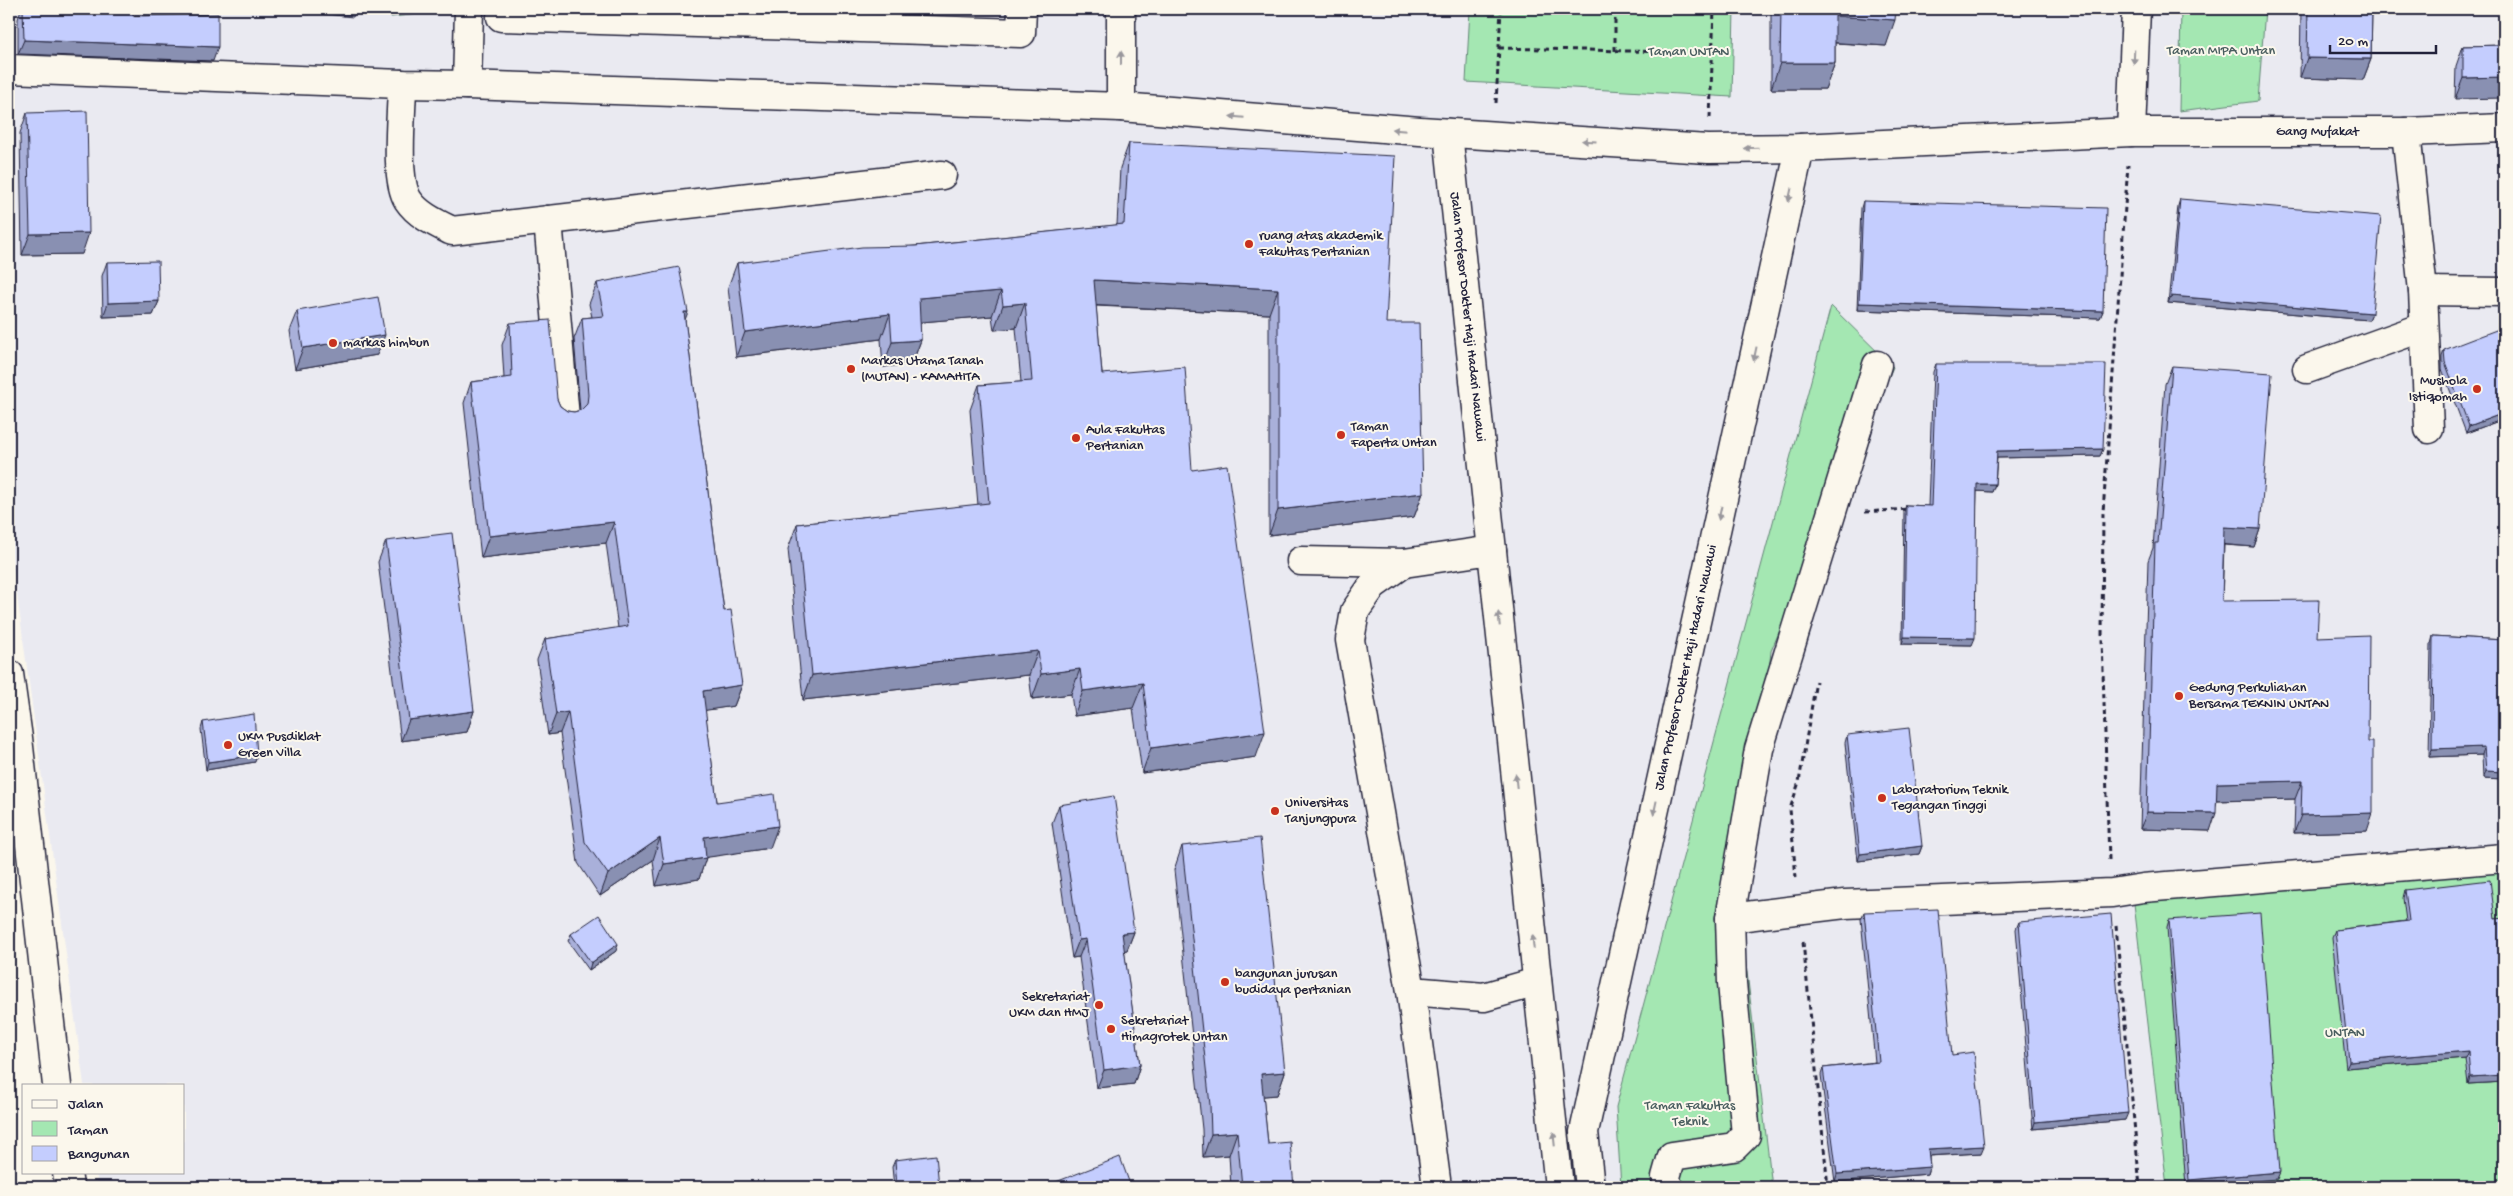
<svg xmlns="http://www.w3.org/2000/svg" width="2513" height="1196" font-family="'Gochi Hand',sans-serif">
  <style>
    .built { fill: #eaeaf1 }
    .green { fill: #a4e7b2; stroke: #638476 }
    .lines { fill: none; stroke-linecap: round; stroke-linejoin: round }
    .minor-casing { stroke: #22223b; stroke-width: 31 }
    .path { stroke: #22223b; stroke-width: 3; stroke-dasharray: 5 4; stroke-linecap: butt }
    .minor { stroke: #fbf7ec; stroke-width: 28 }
    .wall { fill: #a9b0da; stroke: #22223b }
    .shaded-wall { fill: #8990b2; stroke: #22223b }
    .building { fill: #c4cdfe; stroke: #22223b }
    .oneway { fill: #99979c }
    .poi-dot { fill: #c8321e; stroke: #fbf7ec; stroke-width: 2 }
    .labels { text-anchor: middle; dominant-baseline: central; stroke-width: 4; stroke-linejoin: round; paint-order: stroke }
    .park-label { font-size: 14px; fill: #495d5f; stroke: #fbf7ec }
    .street-label { font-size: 14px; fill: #22223b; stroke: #fbf7ec }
    .poi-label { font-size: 14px; fill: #22223b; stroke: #fbf7ec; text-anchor: start }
  </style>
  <rect width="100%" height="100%" fill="#fbf7ec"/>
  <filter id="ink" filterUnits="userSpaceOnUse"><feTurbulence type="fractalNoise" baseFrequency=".02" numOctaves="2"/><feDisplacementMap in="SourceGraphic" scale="10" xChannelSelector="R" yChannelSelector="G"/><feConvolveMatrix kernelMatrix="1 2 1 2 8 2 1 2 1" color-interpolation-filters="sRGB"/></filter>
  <g filter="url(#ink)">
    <path class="built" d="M9,9H2504V1187H98L96,1172H184V1085H84L9,536Z"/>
    <g class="green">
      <path d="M390,9H449V11L391,17Z"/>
      <path d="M1470,9H1734L1732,97L1466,82Z"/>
      <path d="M2181,9H2265L2258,101L2179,111Z"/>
      <path d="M1831,306L1893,367L1771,651L1742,929L1772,1187H1621L1616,1107Z"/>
      <path d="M2504,866V1187H2167L2133,895Z"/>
    </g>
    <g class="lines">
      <defs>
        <g id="minor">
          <path d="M501,17L1021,33L1022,9"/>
          <path id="s1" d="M9,69L402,84L467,85L1121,107L1420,131L1708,149L1800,148L2131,132H2406L2504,128"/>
          <path d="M402,84C402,112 394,178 408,200C418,215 436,223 452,231L942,175"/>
          <path d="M467,85L469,9"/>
          <path d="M1121,107V9"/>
          <path d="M2131,132L2136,9"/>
          <path d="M2406,132L2423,291L2429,429"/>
          <path id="s2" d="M1448,133L1559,1187"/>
          <path d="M548,220L565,418"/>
          <path d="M2423,291L2504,292"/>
          <path d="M2307,369L2424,327"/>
          <path d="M1492,550L1404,563L1373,585L1355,611L1350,640L1411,991L1484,997L1537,982"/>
          <path d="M1301,561L1404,563"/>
          <path d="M9,674L18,738L57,1085"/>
          <path d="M1730,918L1759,749L1877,365"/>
          <path d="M1411,991L1437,1187"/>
          <path d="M67,1172L69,1187"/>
          <path id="s3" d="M1590,1187L1584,1132L1800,148"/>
          <path d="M1668,1187L1666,1177L1672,1156L1734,1147L1746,1135L1732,983L1730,918L1845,904L2112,893L2143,888L2504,858"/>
        </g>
      </defs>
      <use href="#minor" class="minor-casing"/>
      <g class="path">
        <path d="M1611,9H1620"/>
        <path d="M1499,48L1713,53"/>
        <path d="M1615,51V9"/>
        <path d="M1496,103L1501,9"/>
        <path d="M1710,118L1714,9"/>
        <path d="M1865,512L1908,509"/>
        <path d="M2109,860L2102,639L2103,512L2128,165"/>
        <path d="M1796,878L1790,809L1799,782L1816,681"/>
        <path d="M2116,926L2140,1187"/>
        <path d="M1803,942L1828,1187"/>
      </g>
      <use href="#minor" class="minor"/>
    </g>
    <g class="wall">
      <path d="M21,9H133V16L213,61L18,54V19Z"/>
      <path d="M1771,9H1896L1886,46L1835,43V63L1825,89H1771Z"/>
      <path d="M2301,9H2372L2371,59L2363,80L2300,78Z"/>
      <path d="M2504,45L2455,99L2456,66L2463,46Z"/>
      <path d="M27,113L82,254L22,255L20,133Z"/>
      <path d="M1129,143L1386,323L1423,493L1414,517L1269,535V314L1096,306L1102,374L1192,470L1256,757L1142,773L1133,708L1074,716L1071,694L1032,699L1029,675L803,700L788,549L797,524L978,505L970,410L979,385L1021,382L1016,328L994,330L992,316L920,322L921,340L912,364L883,367L881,339L736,357L728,287L737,263L915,246L1117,225L1120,168Z"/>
      <path d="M2180,199L2372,313L2369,320L2168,303L2178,206Z"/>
      <path d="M1863,201L2103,311L2100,318L1857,310L1861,208Z"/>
      <path d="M107,262L159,301L153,315L103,317L102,276Z"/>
      <path d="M597,283L685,320L724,611L742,685L734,706L705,710L717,802L770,848L706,857L699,879L656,886L653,860L600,896L578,863L560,733L548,735L537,660L545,639L618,628L606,543L481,558L464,403L471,382L504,378L502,345L510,323L557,399L560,406L567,411L574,412L580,410L574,339L582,318L592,317L589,304Z"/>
      <path d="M297,311L377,355L295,369L289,331Z"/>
      <path d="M2444,350L2504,419L2466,433L2442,369V357Z"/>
      <path d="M1936,364L2103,449L2100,456L1997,458L1995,484L1992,492L1977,491L1972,645L1902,644L1904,512L1906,505L1928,506L1933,372Z"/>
      <path d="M2172,366L2260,529L2254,547L2224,545L2222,601L2317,637L2367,831L2294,833L2295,799L2217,801L2210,831L2140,829L2148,561L2153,548L2165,384Z"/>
      <path d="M386,541L474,711L467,732L401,741L378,562Z"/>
      <path d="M2433,636L2504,640V779L2483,778L2482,755L2429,757L2431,644Z"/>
      <path d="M203,722L255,762L206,770L201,729Z"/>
      <path d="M1847,735L1922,846L1919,854L1858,861L1845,743Z"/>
      <path d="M1059,805L1134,932L1127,950H1124L1140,1065L1134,1084L1097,1088L1079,957L1072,958L1052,823Z"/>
      <path d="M1182,846L1285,1072L1277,1095L1263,1096L1268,1144L1294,1187H1231L1229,1155L1203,1157L1202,1129L1174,870Z"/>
      <path d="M2405,890L2495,919L2504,918V1082L2468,1084L2465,1058L2346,1068L2332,937L2335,930L2406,921L2403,898Z"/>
      <path d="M1864,912L1952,1055L1981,1153L1929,1156L1930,1167L1928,1174L1835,1182L1821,1075L1823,1068L1875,1062L1861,919Z"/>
      <path d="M2169,920L2277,1179L2186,1187L2167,927Z"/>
      <path d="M2019,922L2125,1120L2033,1129L2016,929Z"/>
      <path d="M571,934L616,951L589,970L568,941Z"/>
      <path d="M895,1160L939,1186L938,1187H894L892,1167Z"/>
    </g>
    <g class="shaded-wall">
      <path d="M326,9H356L353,17L324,14Z"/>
      <path d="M1835,16L1895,20L1886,46L1825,42Z"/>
      <path d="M24,40L218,47L213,61L18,54Z"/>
      <path d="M2307,58L2371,59L2363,80L2300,78Z"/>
      <path d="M1780,63H1835L1825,89H1771Z"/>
      <path d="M2504,77V98L2455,99L2463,78Z"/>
      <path d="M89,233L82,254L22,255L30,234Z"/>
      <path d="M1094,280L1278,289L1269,314L1085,305Z"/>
      <path d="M1001,291L992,316L910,323L919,298Z"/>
      <path d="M2171,296L2372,313L2369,320L2168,303Z"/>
      <path d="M159,301L153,315L103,317L108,303Z"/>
      <path d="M1025,303L1016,328L994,330L1003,305Z"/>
      <path d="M1859,303L2103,311L2100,318L1857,310Z"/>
      <path d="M684,312H688L680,333Z"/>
      <path d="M890,314L881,339L736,357L745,332Z"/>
      <path d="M385,335L377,355L295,369L303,348Z"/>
      <path d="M921,340L912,364L883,367L892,342Z"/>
      <path d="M2504,413V419L2466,433L2469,426Z"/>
      <path d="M2103,449L2100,456L1995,458L1997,451Z"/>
      <path d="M1977,484H1995L1992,492L1975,491Z"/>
      <path d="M1423,493L1414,517L1269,535L1278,510Z"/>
      <path d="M614,522L606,543L481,558L489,536Z"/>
      <path d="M2224,527L2260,529L2254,547L2218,544Z"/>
      <path d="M1904,637L1975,638L1972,645L1902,644Z"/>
      <path d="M1038,651L1029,675L803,700L812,675Z"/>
      <path d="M1080,669L1071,694L1032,699L1041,674Z"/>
      <path d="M1143,683L1133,708L1074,716L1083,691Z"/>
      <path d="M742,685L734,706L695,712L703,691Z"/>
      <path d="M474,711L467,732L401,741L409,720Z"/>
      <path d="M568,712L560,733L548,735L556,714Z"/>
      <path d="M1265,732L1256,757L1142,773L1151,748Z"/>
      <path d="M2484,747L2482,755L2429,757L2432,749Z"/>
      <path d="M257,755L255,762L206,770L208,762Z"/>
      <path d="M2486,771L2504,772V779L2483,778Z"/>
      <path d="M2302,781L2295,799L2211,801L2217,783Z"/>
      <path d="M2147,812L2216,813L2210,831L2140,829Z"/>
      <path d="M2373,813L2367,831L2294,833L2301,815Z"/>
      <path d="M778,826L770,848L696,859L704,837Z"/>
      <path d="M660,838L653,860L600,896L608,874Z"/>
      <path d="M1922,846L1919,854L1858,861L1860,854Z"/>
      <path d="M706,858L699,879L656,886L664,864Z"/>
      <path d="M1134,932L1127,950L1115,952L1122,933Z"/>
      <path d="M1086,939L1079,957L1072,958L1079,940Z"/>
      <path d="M618,944L616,951L589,970L591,963Z"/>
      <path d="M2468,1051L2465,1058L2346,1068L2349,1061Z"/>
      <path d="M1140,1065L1134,1084L1097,1088L1104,1070Z"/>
      <path d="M1285,1072L1277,1095L1253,1097L1261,1074Z"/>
      <path d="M2504,1075V1082L2468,1084L2470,1077Z"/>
      <path d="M2128,1113L2125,1120L2033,1129L2035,1122Z"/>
      <path d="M1237,1132L1229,1155L1203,1157L1211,1134Z"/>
      <path d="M1984,1146L1981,1153L1925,1156L1928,1149Z"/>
      <path d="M1930,1167L1928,1174L1835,1182L1837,1174Z"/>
      <path d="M2280,1172L2277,1179L2186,1187L2189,1180Z"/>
    </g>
    <g class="building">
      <path d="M23,9H133V16L218,14V47L24,40Z"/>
      <path d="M1781,9H1896L1895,20L1835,16V63H1780Z"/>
      <path d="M2308,9H2372L2371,59L2307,58Z"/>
      <path d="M2504,45V77L2463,78V46Z"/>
      <path d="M87,111L89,233L30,234L27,113Z"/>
      <path d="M1129,143L1395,156L1386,323H1419L1423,493L1278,510V289L1094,280L1102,374L1185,367L1192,470L1227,465L1265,732L1151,748L1143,683L1083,691L1080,669L1041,674L1038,651L812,675L797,524L989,503L979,385L1032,381L1025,303L1003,305L1001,291L919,298L921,340L892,342L890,314L745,332L737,263L862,247L915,246L1124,224Z"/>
      <path d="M2180,199L2381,216L2372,313L2171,296Z"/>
      <path d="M1863,201L2106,208L2103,311L1859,303Z"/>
      <path d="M158,261L159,301L108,303L107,262Z"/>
      <path d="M679,267L688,312H684L724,611L731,610L742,685L703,691L717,802L774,794L778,826L704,837L706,858L664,864L660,838L608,874L585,842L568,712L556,714L545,639L628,626L614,522L489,536L471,382L512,377L510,323L550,320L557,399L560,406L567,411L574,412L581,410L587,404L588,395L582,318L604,316L597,283Z"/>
      <path d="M378,297L385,335L303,348L297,311Z"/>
      <path d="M2504,327V413L2469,426L2445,362L2444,350Z"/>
      <path d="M1936,364H2106L2103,449L1997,451L1995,484H1977L1975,638L1904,637L1906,505L1931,506Z"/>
      <path d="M2172,366L2272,373L2260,529L2224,527L2222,601L2319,600L2317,637L2369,635L2368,742H2373V813L2301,815L2302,781L2217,783L2216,813L2147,812L2155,543H2158Z"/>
      <path d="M452,533L474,711L409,720L386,541Z"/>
      <path d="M2433,636L2504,640V772L2486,771L2484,747L2432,749Z"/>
      <path d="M254,714L257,755L208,762L203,722Z"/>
      <path d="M1909,728L1922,846L1860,854L1847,735Z"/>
      <path d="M1114,796L1134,932L1122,933L1140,1065L1104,1070L1086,939L1079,940L1059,805Z"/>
      <path d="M1260,838L1285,1072L1261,1074L1268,1144L1290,1142L1294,1187H1242L1237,1132L1211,1134L1210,1105L1182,846Z"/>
      <path d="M2490,880L2495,919L2504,918V1075L2470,1077L2468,1051L2349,1061L2335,930L2409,921L2405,890Z"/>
      <path d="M1938,909L1952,1055L1974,1052L1984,1146L1928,1149L1930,1167L1837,1174L1823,1068L1879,1062L1864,912Z"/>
      <path d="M2260,913L2280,1172L2189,1180L2169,920Z"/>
      <path d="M2111,914L2128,1113L2035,1122L2019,922Z"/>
      <path d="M599,915L618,944L591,963L571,934Z"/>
      <path d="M936,1155L939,1186L923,1187H897L895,1160Z"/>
      <path d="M1120,1157L1131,1187H1049L1048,1185Z"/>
    </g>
    <defs><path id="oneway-solid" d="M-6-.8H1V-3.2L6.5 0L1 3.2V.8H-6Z" transform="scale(1.25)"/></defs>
    <g class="oneway">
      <use href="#oneway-solid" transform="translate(2134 57) rotate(92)"/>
      <use href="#oneway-solid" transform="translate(1121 58) rotate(-90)"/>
      <use href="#oneway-solid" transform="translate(1237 117) rotate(-175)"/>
      <use href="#oneway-solid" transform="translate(1399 130) rotate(-175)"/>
      <use href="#oneway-solid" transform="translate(1589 141) rotate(-176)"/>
      <use href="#oneway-solid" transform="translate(1751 148) rotate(179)"/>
      <use href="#oneway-solid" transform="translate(1790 195) rotate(102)"/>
      <use href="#oneway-solid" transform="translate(1755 354) rotate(102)"/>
      <use href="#oneway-solid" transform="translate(1720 513) rotate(102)"/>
      <use href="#oneway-solid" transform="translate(1499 619) rotate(-96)"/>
      <use href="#oneway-solid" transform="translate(1516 781) rotate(-96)"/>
      <use href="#oneway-solid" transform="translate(1655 808) rotate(102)"/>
      <use href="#oneway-solid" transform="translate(1533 942) rotate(-96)"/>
      <use href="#oneway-solid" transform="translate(1554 1139) rotate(-96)"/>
    </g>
  </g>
  <g class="poi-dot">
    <circle cx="1249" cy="244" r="5"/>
    <circle cx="333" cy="343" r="5"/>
    <circle cx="851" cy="369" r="5"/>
    <circle cx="2477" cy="389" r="5"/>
    <circle cx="1341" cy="435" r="5"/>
    <circle cx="1076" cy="438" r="5"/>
    <circle cx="2179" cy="696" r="5"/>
    <circle cx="228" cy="745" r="5"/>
    <circle cx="1882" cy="798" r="5"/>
    <circle cx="1275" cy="811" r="5"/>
    <circle cx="1225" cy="982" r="5"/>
    <circle cx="1099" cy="1005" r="5"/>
    <circle cx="1111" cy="1029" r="5"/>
  </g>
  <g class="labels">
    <g class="park-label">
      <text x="2221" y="51">Taman MIPA Untan</text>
      <text x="1689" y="52">Taman UNTAN</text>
      <text x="2345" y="1033">UNTAN</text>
      <text x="1690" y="1106">Taman Fakultas<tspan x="1690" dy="16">Teknik</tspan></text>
    </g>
    <g class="street-label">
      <text stroke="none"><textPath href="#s1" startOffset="2311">Gang Mufakat</textPath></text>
      <text stroke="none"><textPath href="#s2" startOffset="185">Jalan Profesor Dokter Haji Hadari Nawawi</textPath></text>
      <text stroke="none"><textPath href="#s3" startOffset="531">Jalan Profesor Dokter Haji Hadari Nawawi</textPath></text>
    </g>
    <g class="poi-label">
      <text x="1259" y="236">ruang atas akademik<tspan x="1259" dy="16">Fakultas Pertanian</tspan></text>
      <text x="343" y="343">markas himbun</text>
      <text x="861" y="361">Markas Utama Tanah<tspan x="861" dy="16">(MUTAN) - KAMAHITA</tspan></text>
      <text x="2467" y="381" text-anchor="end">Mushola<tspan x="2467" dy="16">Istiqomah</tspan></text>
      <text x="1351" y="427">Taman<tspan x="1351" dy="16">Faperta Untan</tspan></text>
      <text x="1086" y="430">Aula Fakultas<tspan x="1086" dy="16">Pertanian</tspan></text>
      <text x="2189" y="688">Gedung Perkuliahan<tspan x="2189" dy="16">Bersama TEKNIN UNTAN</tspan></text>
      <text x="238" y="737">UKM Pusdiklat<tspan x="238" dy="16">Green Villa</tspan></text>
      <text x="1892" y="790">Laboratorium Teknik<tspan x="1892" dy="16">Tegangan Tinggi</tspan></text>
      <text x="1285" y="803">Universitas<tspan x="1285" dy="16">Tanjungpura</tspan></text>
      <text x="1235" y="974">bangunan jurusan<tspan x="1235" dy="16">budidaya pertanian</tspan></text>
      <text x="1089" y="997" text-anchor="end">Sekretariat<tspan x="1089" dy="16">UKM dan HMJ</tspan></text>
      <text x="1121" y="1021">Sekretariat<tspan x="1121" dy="16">Himagrotek Untan</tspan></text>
    </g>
  </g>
  <rect width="2513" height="1196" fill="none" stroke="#fbf7ec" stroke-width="30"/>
  <rect x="15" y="15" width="2483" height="1166" fill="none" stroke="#22223b" stroke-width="2" filter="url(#ink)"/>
  <rect x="22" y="1084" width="162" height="90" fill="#fbf7ec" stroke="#a4a2a5"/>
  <rect x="32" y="1100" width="25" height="8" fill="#fbf7ec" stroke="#a4a2a5"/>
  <text x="68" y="1108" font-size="15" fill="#22223b">Jalan</text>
  <rect x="32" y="1121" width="25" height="15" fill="#a4e7b2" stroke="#a4a2a5"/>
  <text x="68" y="1134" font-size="15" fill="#22223b">Taman</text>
  <rect x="32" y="1146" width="25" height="15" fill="#c4cdfe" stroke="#a4a2a5"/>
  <text x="68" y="1158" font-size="15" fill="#22223b">Bangunan</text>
  <path d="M2330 45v8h106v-8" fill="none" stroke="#22223b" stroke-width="2.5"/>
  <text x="2338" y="45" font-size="15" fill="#22223b" stroke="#fbf7ec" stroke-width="4" paint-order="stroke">20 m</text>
</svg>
